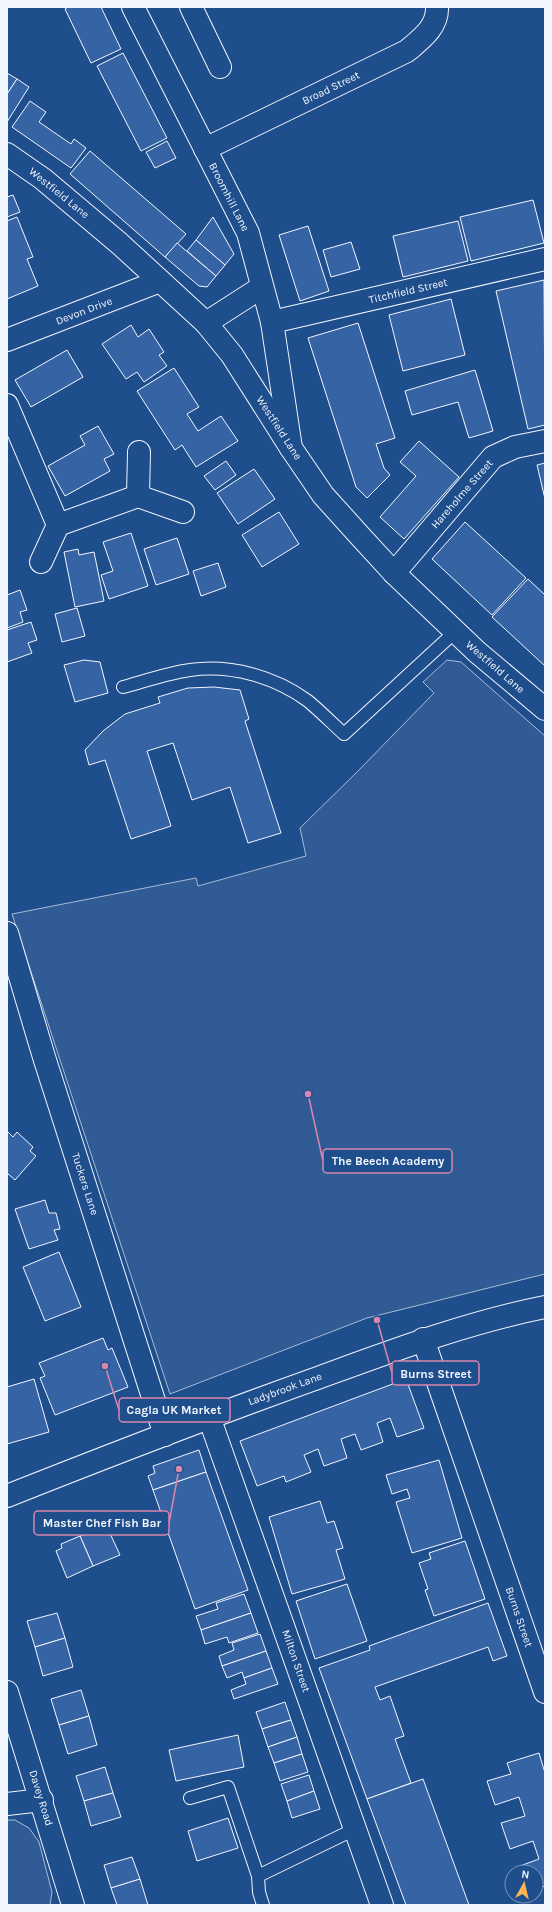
<svg xmlns="http://www.w3.org/2000/svg" width="552" height="1912" font-family="Karla,sans-serif">
  <style>
    .green { fill: #305b95; stroke: #a8bbd7 }
    .building { fill: #3563a3; stroke: #f2f6ff }
    .lines { fill: none; stroke-linecap: round; stroke-linejoin: round }
    .lane-casing { stroke: #f2f6ff; stroke-width: 14 }
    .street-casing { stroke: #f2f6ff; stroke-width: 24 }
    .secondary-casing { stroke: #f2f6ff; stroke-width: 24 }
    .lane { stroke: #1f4e8c; stroke-width: 12 }
    .street { stroke: #1f4e8c; stroke-width: 22 }
    .secondary { stroke: #1f4e8c; stroke-width: 22 }
    .labels { text-anchor: middle; dominant-baseline: central; stroke-width: 3; stroke-linejoin: round; paint-order: stroke }
    .street-label { font-size: 11px; fill: #f2f6ff; stroke: #1f4e8c }
    .leader { fill: none; stroke: #da87ad; stroke-width: 1.5 }
    .callout-dot { fill: #da87ad; stroke: #1f4e8c; stroke-width: 1.5 }
    .callout { fill: #1f4e8c; stroke: #da87ad; stroke-width: 1.5 }
    .callout-label { font-size: 12px; text-anchor: middle; font-weight: bold; fill: #f2f6ff }
  </style>
  <rect width="100%" height="100%" fill="#1f4e8c"/>
  <g class="green">
    <path d="M447,660L461,662L545,736V1274L367,1318L170,1394L12,914L196,878L198,886L306,856L300,828L358,771L434,693L423,682Z"/>
    <path d="M7,1820H15L29,1828L39,1842L52,1892L50,1905H7Z"/>
  </g>
  <g class="building">
    <path d="M68,7H101L121,49L91,63L65,9Z"/>
    <path d="M123,53L167,138L141,151L97,66Z"/>
    <path d="M7,73L17,79L7,94Z"/>
    <path d="M17,79L29,87L7,122V94Z"/>
    <path d="M30,101L46,112L39,122L71,144L74,139L86,148L71,168L12,127Z"/>
    <path d="M167,141L176,158L155,168L146,152Z"/>
    <path d="M90,151L186,234L165,257L70,174Z"/>
    <path d="M13,195L20,212L7,217V197Z"/>
    <path d="M533,200L544,243L471,261L460,217Z"/>
    <path d="M17,217L33,257L27,259L38,286L7,299V221Z"/>
    <path d="M213,217L234,254L225,265L196,240Z"/>
    <path d="M458,221L468,261L403,277L393,236Z"/>
    <path d="M308,226L329,291L300,301L279,235Z"/>
    <path d="M196,240L225,265L216,276L187,251Z"/>
    <path d="M351,242L360,269L331,277L323,250Z"/>
    <path d="M177,243L216,276L207,287L199,286L165,257Z"/>
    <path d="M544,280L545,425L528,429L496,291Z"/>
    <path d="M451,299L465,355L403,371L389,315Z"/>
    <path d="M358,323L395,438L376,444L384,468L390,475L367,498L356,487L308,338Z"/>
    <path d="M131,325L138,337L149,329L164,352L159,355L167,366L144,382L137,372L126,379L102,344Z"/>
    <path d="M67,350L83,377L31,407L15,380Z"/>
    <path d="M174,368L199,407L187,414L198,431L221,416L238,441L196,467L182,445L175,450L137,391Z"/>
    <path d="M475,370L493,431L469,438L458,402L412,415L405,391Z"/>
    <path d="M98,426L114,454L104,459L110,471L65,496L48,466L85,445L80,436Z"/>
    <path d="M419,441L459,477L404,539L380,517L416,476L400,462Z"/>
    <path d="M226,461L236,475L215,490L204,476Z"/>
    <path d="M545,463V499L537,465Z"/>
    <path d="M254,469L275,499L238,524L217,493Z"/>
    <path d="M279,512L299,544L262,567L242,535Z"/>
    <path d="M465,522L526,578L492,615L432,559Z"/>
    <path d="M131,533L148,586L109,599L101,575L113,571L103,542Z"/>
    <path d="M177,538L189,574L156,585L144,549Z"/>
    <path d="M78,549L79,555L94,552L104,601L75,607L64,552Z"/>
    <path d="M218,563L226,587L201,596L193,571Z"/>
    <path d="M528,579L545,595V666L492,617Z"/>
    <path d="M20,590L27,610L20,612L23,622L7,628V595Z"/>
    <path d="M77,608L85,636L62,642L55,614Z"/>
    <path d="M31,622L37,640L28,643L32,653L7,662V630Z"/>
    <path d="M84,660L100,662L108,693L75,702L64,665Z"/>
    <path d="M214,687L240,690L249,719L245,721L281,833L248,843L230,787L192,800L173,743L147,751L171,826L131,839L105,760L89,765L85,750L103,731L125,714L160,703L158,697L188,688Z"/>
    <path d="M7,1131L13,1137L17,1132L33,1147L30,1151L36,1156L15,1180L7,1173Z"/>
    <path d="M45,1200L49,1213H56L60,1229L54,1230L58,1240L29,1249L15,1209Z"/>
    <path d="M59,1252L81,1307L45,1321L23,1267Z"/>
    <path d="M103,1338L108,1350L112,1348L128,1387L55,1415L40,1378L45,1376L39,1363Z"/>
    <path d="M34,1379L49,1432L7,1444V1387Z"/>
    <path d="M406,1379L424,1428L397,1437L390,1418L377,1423L383,1442L361,1450L355,1434L341,1439L347,1458L324,1466L318,1449L304,1455L311,1472L286,1482L284,1476L257,1486L240,1441Z"/>
    <path d="M199,1450L206,1472L153,1490L148,1476L155,1473L153,1466Z"/>
    <path d="M439,1460L462,1538L412,1553L396,1502L410,1498L407,1489L392,1494L386,1475Z"/>
    <path d="M206,1472L248,1590L195,1609L153,1490Z"/>
    <path d="M320,1501L327,1523L334,1521L343,1548L336,1550L345,1579L292,1594L269,1517Z"/>
    <path d="M100,1528L102,1531L108,1529L120,1555L93,1566L80,1536Z"/>
    <path d="M80,1536L93,1566L67,1578L56,1551L62,1548L61,1544Z"/>
    <path d="M465,1541L485,1599L434,1616L425,1590L428,1589L419,1563L431,1559L429,1553Z"/>
    <path d="M347,1584L367,1641L315,1659L296,1601Z"/>
    <path d="M244,1594L251,1613L201,1630L196,1616L218,1609L216,1603Z"/>
    <path d="M488,1603L507,1656L493,1661L488,1647L375,1687L380,1700L390,1696L404,1736L395,1739L411,1783L367,1799L319,1668L370,1650L369,1646Z"/>
    <path d="M57,1613L65,1638L35,1647L27,1621Z"/>
    <path d="M251,1613L258,1633L229,1643L227,1637L205,1644L201,1630Z"/>
    <path d="M260,1634L266,1651L222,1666L219,1656L234,1650L232,1643Z"/>
    <path d="M65,1638L73,1667L43,1676L35,1647Z"/>
    <path d="M266,1651L272,1668L244,1678L242,1672L227,1678L222,1666Z"/>
    <path d="M272,1668L278,1684L234,1699L231,1690L246,1684L244,1678Z"/>
    <path d="M81,1690L89,1716L59,1725L51,1699Z"/>
    <path d="M285,1702L291,1720L262,1729L256,1712Z"/>
    <path d="M89,1716L97,1745L68,1754L59,1725Z"/>
    <path d="M291,1720L297,1737L268,1747L262,1729Z"/>
    <path d="M238,1735L244,1767L176,1781L169,1750Z"/>
    <path d="M297,1737L302,1754L274,1763L268,1747Z"/>
    <path d="M539,1753L545,1773V1886L536,1889V1872H522L520,1866L539,1859L533,1841L510,1849L501,1823L525,1816L519,1797L495,1805L487,1781L511,1774L507,1763Z"/>
    <path d="M302,1754L308,1772L280,1781L274,1763Z"/>
    <path d="M105,1767L113,1793L84,1801L76,1776Z"/>
    <path d="M309,1775L314,1791L287,1801L281,1784Z"/>
    <path d="M423,1779L469,1905H406L367,1799Z"/>
    <path d="M314,1791L320,1809L292,1818L287,1801Z"/>
    <path d="M113,1793L121,1817L91,1826L84,1801Z"/>
    <path d="M228,1818L238,1848L197,1861L188,1831Z"/>
    <path d="M132,1857L140,1879L111,1888L104,1865Z"/>
    <path d="M140,1879L148,1905H117L111,1888Z"/>
  </g>
  <g class="lines">
    <defs>
      <g id="lane">
        <path d="M123,687C145,681 168,673 190,670C231,664 275,677 308,701C320,711 332,723 344,734L456,631"/>
        <path d="M190,1798L228,1787L258,1876"/>
        <path d="M263,1905L259,1892L258,1876L355,1829"/>
      </g>
      <g id="street">
        <path d="M133,7L248,233L272,322L291,448"/>
        <path d="M191,7L220,67"/>
        <path d="M205,149L407,51C421,39 438,27 437,7"/>
        <path d="M272,322L545,259"/>
        <path d="M206,323L262,287"/>
        <path d="M7,340L160,281"/>
        <path d="M7,405L58,525L138,496"/>
        <path d="M139,452L138,496L183,512"/>
        <path d="M41,562L58,525"/>
        <path d="M394,573L493,457L515,447L545,441"/>
        <path d="M7,933L44,1057L165,1435"/>
        <path d="M423,1339L545,1692"/>
        <path d="M209,1417L382,1905"/>
        <path d="M7,1692L73,1905"/>
        <path d="M7,1804L42,1800"/>
      </g>
      <g id="secondary">
        <path d="M7,154L43,179L120,244L206,323L232,355L291,448L323,495L360,536L394,573L477,652L545,709"/>
        <path d="M7,1496C108,1456 209,1417 312,1380C389,1352 465,1323 545,1307"/>
      </g>
    </defs>
    <use href="#lane" class="lane-casing"/>
    <use href="#street" class="street-casing"/>
    <use href="#secondary" class="secondary-casing"/>
    <use href="#lane" class="lane"/>
    <use href="#street" class="street"/>
    <use href="#secondary" class="secondary"/>
  </g>
  <g class="labels">
    <g class="street-label">
      <text transform="translate(331 88) rotate(-26)">Broad Street</text>
      <text transform="translate(59 193) rotate(39)">Westfield Lane</text>
      <text transform="translate(229 197) rotate(63)">Broomhill Lane</text>
      <text transform="translate(408 291) rotate(-13)">Titchfield Street</text>
      <text transform="translate(84 311) rotate(-21)">Devon Drive</text>
      <text transform="translate(279 428) rotate(57)">Westfield Lane</text>
      <text transform="translate(462 494) rotate(-49)">Hareholme Street</text>
      <text transform="translate(495 667) rotate(41)">Westfield Lane</text>
      <text transform="translate(85 1184) rotate(72)">Tuckers Lane</text>
      <text transform="translate(285 1389) rotate(-20)">Ladybrook Lane</text>
      <text transform="translate(519 1617) rotate(71)">Burns Street</text>
      <text transform="translate(296 1661) rotate(71)">Milton Street</text>
      <text transform="translate(41 1798) rotate(73)">Davey Road</text>
    </g>
  </g>
  <path class="leader" d="M308 1094L323 1161M377 1320L392 1373M105 1366L119 1410M179 1469L169 1523"/>
  <g class="callout-dot">
    <circle cx="308" cy="1094" r="4"/>
    <circle cx="377" cy="1320" r="4"/>
    <circle cx="105" cy="1366" r="4"/>
    <circle cx="179" cy="1469" r="4"/>
  </g>
  <g class="callout">
    <rect x="323" y="1149" width="129" height="24" rx="4"/>
    <rect x="392" y="1361" width="87" height="24" rx="4"/>
    <rect x="119" y="1398" width="111" height="24" rx="4"/>
    <rect x="34" y="1511" width="135" height="24" rx="4"/>
  </g>
  <g class="callout-label">
    <text x="388" y="1165">The Beech Academy</text>
    <text x="436" y="1378">Burns Street</text>
    <text x="174" y="1414">Cagla UK Market</text>
    <text x="102" y="1527">Master Chef Fish Bar</text>
  </g>
  <rect width="552" height="1912" fill="none" stroke="#f2f6ff" stroke-width="16"/>
  <g transform="translate(524 1884) rotate(8)"><circle r="19" fill="#1f4e8c" stroke="#7391ba"/>
  <path d="M0-3L7 15L0 10L-7 15Z" fill="#ffb74d"/>
  <text y="-6" font-size="11" font-weight="bold" text-anchor="middle" fill="#f2f6ff">N</text>
  </g>
</svg>
